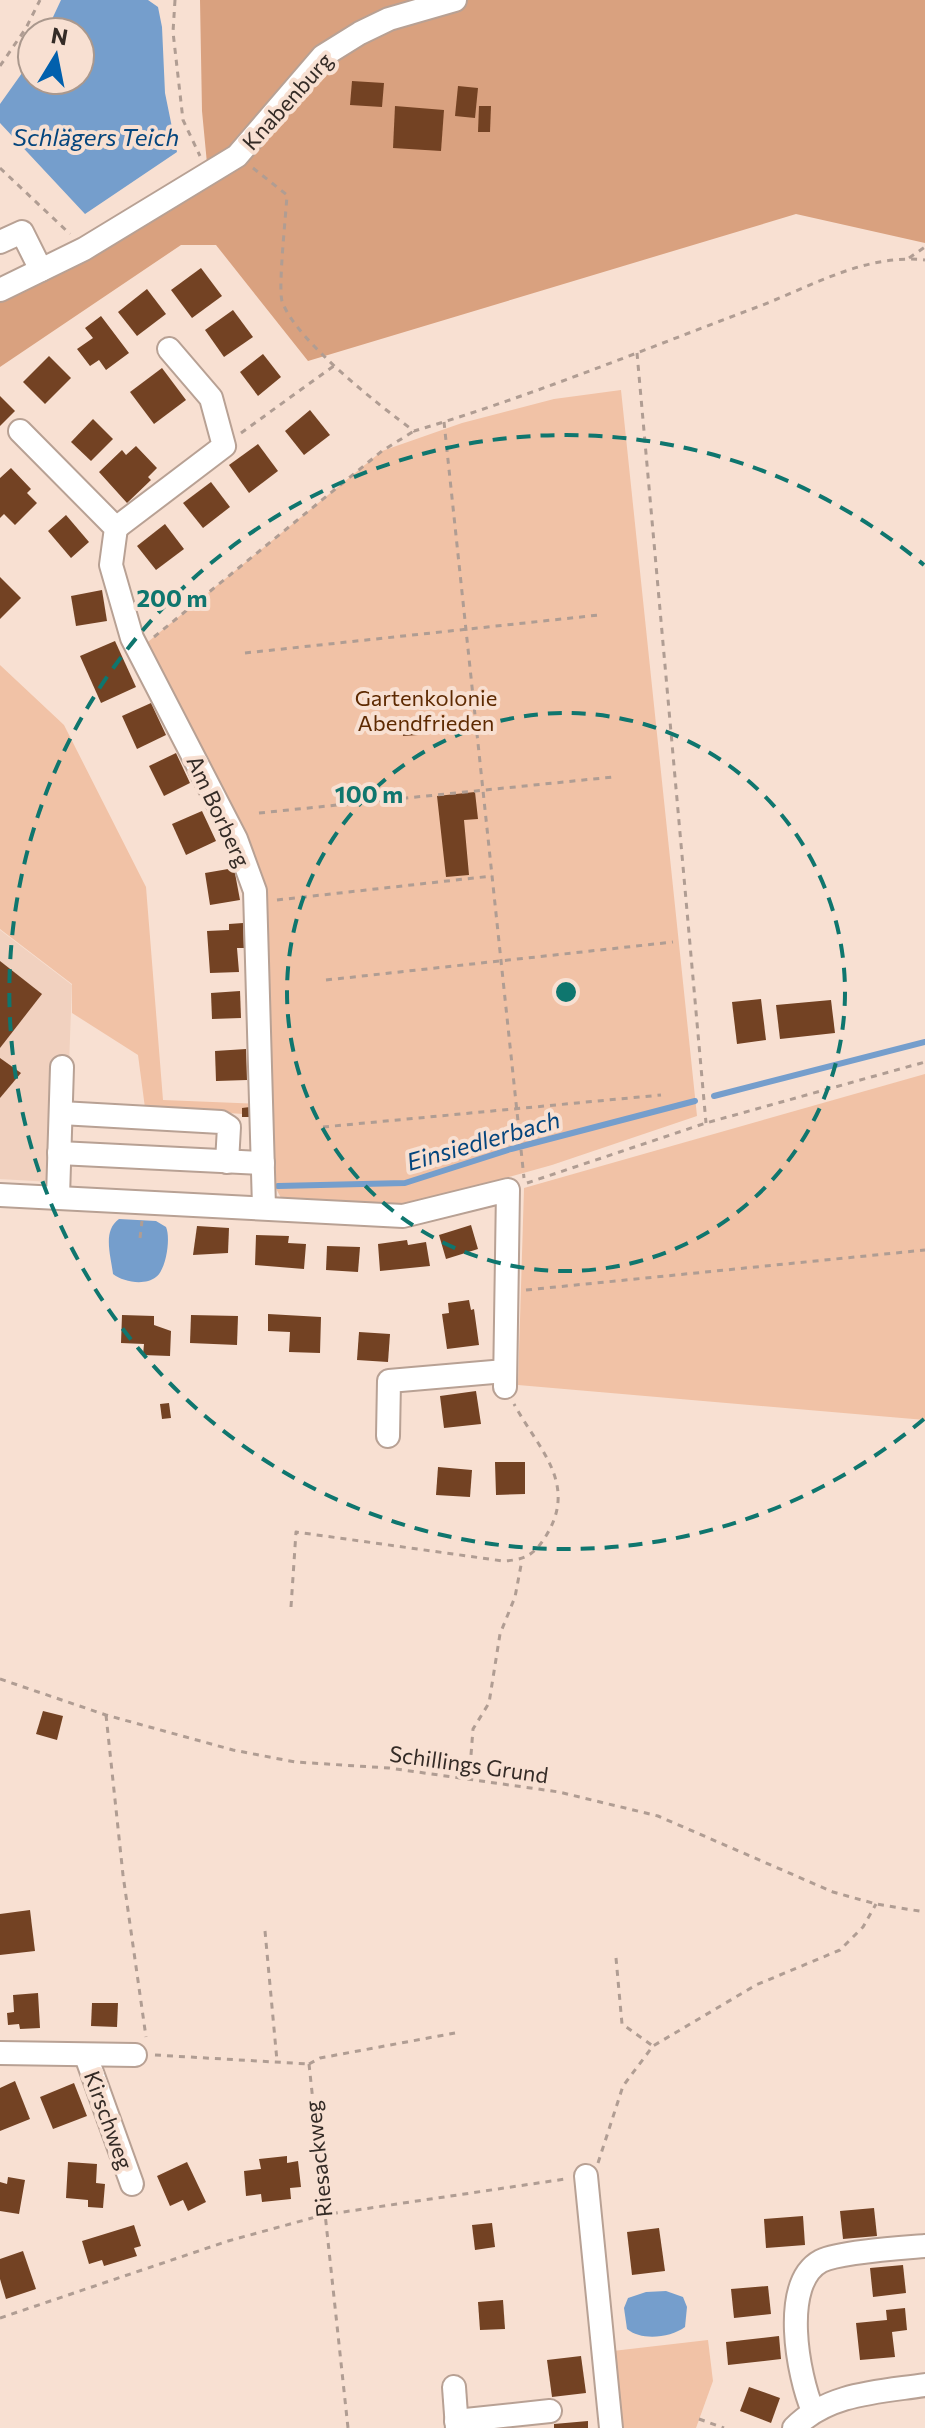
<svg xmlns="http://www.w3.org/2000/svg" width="925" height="2428" font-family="Commissioner,sans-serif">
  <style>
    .built { fill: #f1d1bf }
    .green { fill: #f1c2a6 }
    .forest { fill: #d9a17f }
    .water { fill: #759ecc }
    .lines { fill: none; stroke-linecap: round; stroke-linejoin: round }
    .stream { stroke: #759ecc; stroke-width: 6 }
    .building { fill: #734223 }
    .minor-casing { stroke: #b8a194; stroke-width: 26 }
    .path { stroke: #b09d93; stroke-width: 3; stroke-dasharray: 6 6; stroke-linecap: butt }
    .minor { stroke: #fff; stroke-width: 22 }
    .ring { fill: none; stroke: #0f766e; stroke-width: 4; stroke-dasharray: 14 10 }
    .labels { text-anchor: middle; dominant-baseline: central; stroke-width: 8; stroke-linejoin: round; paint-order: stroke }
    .street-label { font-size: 22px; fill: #342b26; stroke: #f8e0d2 }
    .park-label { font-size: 22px; fill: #5e2a02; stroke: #f8e0d2 }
    .water-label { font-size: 24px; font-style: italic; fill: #04457d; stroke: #f8e0d2 }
    .centre { fill: #0f766e; stroke: #f8e0d2; stroke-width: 4 }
    .ring-label { font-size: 24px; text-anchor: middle; font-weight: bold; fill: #0f766e; stroke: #f8e0d2; stroke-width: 8; stroke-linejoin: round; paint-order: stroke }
  </style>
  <rect width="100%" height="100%" fill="#f8e0d2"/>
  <path class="built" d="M0,930L72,985L69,1065L50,1182L0,1179Z"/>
  <g class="green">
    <path d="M621,390L697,1116L552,1165L413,1204L282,1200L263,1163L262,1115L145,1108L138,1055L72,1013V984L0,929V665L64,725L146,887L163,1100L261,1104L255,891L138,650L382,451L462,423L554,399Z"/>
    <path d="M925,1074V1420L518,1385L524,1188Z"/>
    <path d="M708,2340L713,2381L696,2428H611L604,2352Z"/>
  </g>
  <path class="forest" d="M200,0H925V243L796,214L308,361L216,245H181L0,367V290L208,174L202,111Z"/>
  <g class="water">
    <path d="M61,0H148L158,7L162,27L165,93L177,152L85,214L0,123V104L32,59V80H80V32H46Z"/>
    <path d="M119,1219L156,1221L166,1227C171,1238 166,1270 156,1277C145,1286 123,1282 113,1274C111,1256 102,1231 119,1219Z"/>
    <path d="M666,2291L683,2297L687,2307L685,2327C670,2338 641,2341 627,2329L624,2308L628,2298L646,2292Z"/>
  </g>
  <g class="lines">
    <g class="stream">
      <path d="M714,1096L925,1042"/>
      <path d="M278,1186L405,1183L511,1149L695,1101"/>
    </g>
  </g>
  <g class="building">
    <path d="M352,81L384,83L382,107L350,105Z"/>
    <path d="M458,86L478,88L475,118L455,116Z"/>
    <path d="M395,106L444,110L441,151L393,148Z"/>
    <path d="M479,106H491L490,132H478Z"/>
    <path d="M201,268L222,296L192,318L171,290Z"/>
    <path d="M147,289L166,314L137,336L118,312Z"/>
    <path d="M233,310L253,337L224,357L205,330Z"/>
    <path d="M101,316L129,353L106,370L99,360L90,366L77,349L93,338L85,328Z"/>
    <path d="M263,354L281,377L258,396L240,372Z"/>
    <path d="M49,356L71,378L45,404L23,382Z"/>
    <path d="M162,368L186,400L154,424L130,392Z"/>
    <path d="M0,396L15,411L0,426Z"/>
    <path d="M310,410L330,435L304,455L285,431Z"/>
    <path d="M93,419L113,439L91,461L71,442Z"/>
    <path d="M258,444L278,471L249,493L229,465Z"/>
    <path d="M136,446L157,468L148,477L151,480L127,503L99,472L122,450L126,455Z"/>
    <path d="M11,468L31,489L27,493L37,503L15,525L4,514L0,518V478Z"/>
    <path d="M211,482L230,507L203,528L183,503Z"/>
    <path d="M66,515L89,542L71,558L48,531Z"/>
    <path d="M165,524L184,549L156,570L137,546Z"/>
    <path d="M0,577L21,598L0,619Z"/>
    <path d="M102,590L107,621L76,626L71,596Z"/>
    <path d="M115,641L136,687L101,703L80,656Z"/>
    <path d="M151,703L166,735L137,749L122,716Z"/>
    <path d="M402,719H417L418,735L403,736Z"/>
    <path d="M176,753L190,783L164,796L149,766Z"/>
    <path d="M475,792L478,819L464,820L469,875L446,877L437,796Z"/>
    <path d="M202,811L216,841L186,855L172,824Z"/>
    <path d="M234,868L240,900L210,905L205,873Z"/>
    <path d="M243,923L244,948H237L239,972L210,973L207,931L229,930V924Z"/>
    <path d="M0,961L42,994L0,1048Z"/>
    <path d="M240,991L241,1018L212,1019L211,993Z"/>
    <path d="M761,999L766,1040L737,1044L732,1002Z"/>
    <path d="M831,1000L835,1033L780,1039L776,1005Z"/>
    <path d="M246,1049L247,1080L216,1081L215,1051Z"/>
    <path d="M0,1058L21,1073L0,1098Z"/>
    <path d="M250,1107L251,1117H242V1108Z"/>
    <path d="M471,1225L478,1249L446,1259L439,1235Z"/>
    <path d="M197,1226L229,1228L228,1253L193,1255Z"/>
    <path d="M256,1235L289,1236L288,1243L306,1244L304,1269L255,1265Z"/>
    <path d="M407,1240L408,1245L426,1242L430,1266L380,1271L378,1244Z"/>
    <path d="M327,1246L360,1247L358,1272L326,1270Z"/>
    <path d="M469,1300L471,1310L474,1309L479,1345L447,1349L442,1314L449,1313L448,1303Z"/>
    <path d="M268,1314L321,1317L320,1353L289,1352L290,1332L268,1331Z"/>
    <path d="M122,1315L154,1316V1325L171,1331L170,1356L143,1355L144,1344L121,1343Z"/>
    <path d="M191,1315L238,1316L237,1345L190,1343Z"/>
    <path d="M359,1332L390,1334L388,1362L357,1360Z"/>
    <path d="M476,1391L481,1424L444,1428L440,1396Z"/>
    <path d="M169,1403L171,1418L162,1419L160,1404Z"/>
    <path d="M495,1462H525V1494L496,1495Z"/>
    <path d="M438,1467L472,1470L470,1497L436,1495Z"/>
    <path d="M43,1711L63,1716L57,1740L36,1734Z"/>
    <path d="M30,1910L35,1951L0,1955V1914Z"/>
    <path d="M38,1993L40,2028L20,2029L19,2024L8,2025L7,2013L14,2012L13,1995Z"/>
    <path d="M92,2003H118L117,2027L91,2026Z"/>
    <path d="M15,2081L30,2119L0,2131V2088Z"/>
    <path d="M74,2083L87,2116L53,2129L40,2097Z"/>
    <path d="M287,2156V2163L298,2161L301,2187L290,2188L291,2199L262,2202L261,2194L246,2196L244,2171L261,2169L259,2159Z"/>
    <path d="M68,2162L97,2164L96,2183L105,2184L103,2208L88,2207V2200L66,2198Z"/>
    <path d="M187,2162L206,2202L188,2211L183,2200L170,2206L157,2176Z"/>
    <path d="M8,2177L25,2180L19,2214L0,2211V2182L7,2184Z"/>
    <path d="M874,2208L877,2236L843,2239L840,2211Z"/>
    <path d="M803,2216L805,2245L766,2248L764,2219Z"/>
    <path d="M492,2223L495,2247L475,2250L472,2225Z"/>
    <path d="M134,2225L141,2246L134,2248L137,2256L104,2266L102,2260L89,2264L82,2241Z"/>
    <path d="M659,2228L665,2271L632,2275L627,2232Z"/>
    <path d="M23,2251L36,2289L6,2299L0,2279V2259Z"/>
    <path d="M903,2265L906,2293L873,2297L870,2268Z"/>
    <path d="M768,2286L771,2314L734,2318L731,2289Z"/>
    <path d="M503,2300L505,2329L480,2330L478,2302Z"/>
    <path d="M905,2308L907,2330L892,2332L895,2357L860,2360L856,2323L887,2320L886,2310Z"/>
    <path d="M779,2336L781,2359L728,2365L726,2342Z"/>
    <path d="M581,2356L586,2393L552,2397L547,2360Z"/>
    <path d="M749,2387L780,2398L771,2423L740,2411Z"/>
    <path d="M588,2421V2428H554V2424Z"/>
  </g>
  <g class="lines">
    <defs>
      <g id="minor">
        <path d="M0,242L22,232L41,270"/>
        <path d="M0,290L84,249L237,156L323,56L360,33L389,19L455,0"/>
        <path d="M20,431L116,528L111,565L132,638L236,839L255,891L264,1207"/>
        <path d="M116,528L224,446L211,398L169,349"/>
        <path d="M61,1113L221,1122L229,1127L227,1162"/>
        <path d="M59,1153L263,1163"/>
        <path d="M0,1195L403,1216L508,1190L505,1387"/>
        <path d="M58,1197L62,1067"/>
        <path d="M388,1436L389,1381L505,1371"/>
        <path d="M0,2053L135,2055"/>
        <path d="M86,2056L132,2184"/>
        <path d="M586,2176L611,2428"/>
        <path d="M454,2387L457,2428"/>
        <path d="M813,2411C798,2376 780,2283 821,2261C840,2252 902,2248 925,2246"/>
        <path d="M456,2421L550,2411"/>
        <path d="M794,2428C828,2393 879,2392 925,2385"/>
      </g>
    </defs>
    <use href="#minor" class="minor-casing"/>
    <g class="path">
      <path d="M175,0L173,32L183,120L200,156"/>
      <path d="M0,66L26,28L40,0"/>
      <path d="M0,168L70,234"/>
      <path d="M253,168L287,195C286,214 278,288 282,301C295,340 380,406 414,431C529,397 640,351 752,309C807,289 864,253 925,260"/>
      <path d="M909,258L925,247"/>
      <path d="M637,353L706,1123"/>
      <path d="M444,422L524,1178"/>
      <path d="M241,433L335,365"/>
      <path d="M154,637L382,451L414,431"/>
      <path d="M245,653L599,615"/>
      <path d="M259,813L613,777"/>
      <path d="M277,900L492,876"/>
      <path d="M326,980L673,942"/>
      <path d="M323,1127L661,1095"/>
      <path d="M527,1183L706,1123L925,1062"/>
      <path d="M140,1238L142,1221"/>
      <path d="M526,1290L925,1250"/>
      <path d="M291,1607L296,1532L503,1561C523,1560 533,1556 544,1539C580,1485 539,1450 514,1404"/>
      <path d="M0,1679L106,1715L233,1750L295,1762L389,1768L559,1792L658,1816L833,1892L876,1904L925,1912"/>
      <path d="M106,1715L123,1875L146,2037"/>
      <path d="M462,1777L471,1755L473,1729L489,1703L500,1634L515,1597L522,1560"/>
      <path d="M265,1931L277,2061"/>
      <path d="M616,1958L622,2024L653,2046"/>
      <path d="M155,2055L309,2064"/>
      <path d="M309,2064L348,2428"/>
      <path d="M309,2064L320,2058L455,2033"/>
      <path d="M598,2163L623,2086L653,2046L756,1985L840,1950L863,1927L876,1904"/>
      <path d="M0,2318L228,2241L323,2215L565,2179"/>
      <path d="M699,2419L724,2428"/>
    </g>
    <use href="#minor" class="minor"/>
  </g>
  <g class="ring">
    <circle cx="566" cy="992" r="279"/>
    <path d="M924 1419A557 557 0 1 1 924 565"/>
  </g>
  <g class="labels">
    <g class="street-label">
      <text transform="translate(287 101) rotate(-48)">Knabenburg</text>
      <text transform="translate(219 811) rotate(65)">Am Borberg</text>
      <text transform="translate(469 1764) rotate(8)">Schillings Grund</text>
      <text transform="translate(109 2120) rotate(70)">Kirschweg</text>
      <text transform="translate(318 2159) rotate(-96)">Riesackweg</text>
    </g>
    <g class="park-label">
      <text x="426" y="697">Gartenkolonie<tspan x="426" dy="25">Abendfrieden</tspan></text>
    </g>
    <g class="water-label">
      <text x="96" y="136">Schlägers Teich</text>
      <text transform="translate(483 1140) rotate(-16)">Einsiedlerbach</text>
    </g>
  </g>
  <circle cx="566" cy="992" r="12" class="centre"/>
  <g class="ring-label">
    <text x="172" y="607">200 m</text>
    <text x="369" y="803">100 m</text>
  </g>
  <g transform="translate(56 56) rotate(10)"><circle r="38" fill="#f8e0d2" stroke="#aa988d" stroke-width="2"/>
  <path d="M0-6L14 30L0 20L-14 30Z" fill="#0160ad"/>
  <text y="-12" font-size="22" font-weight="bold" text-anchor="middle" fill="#342b26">N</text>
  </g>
</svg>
